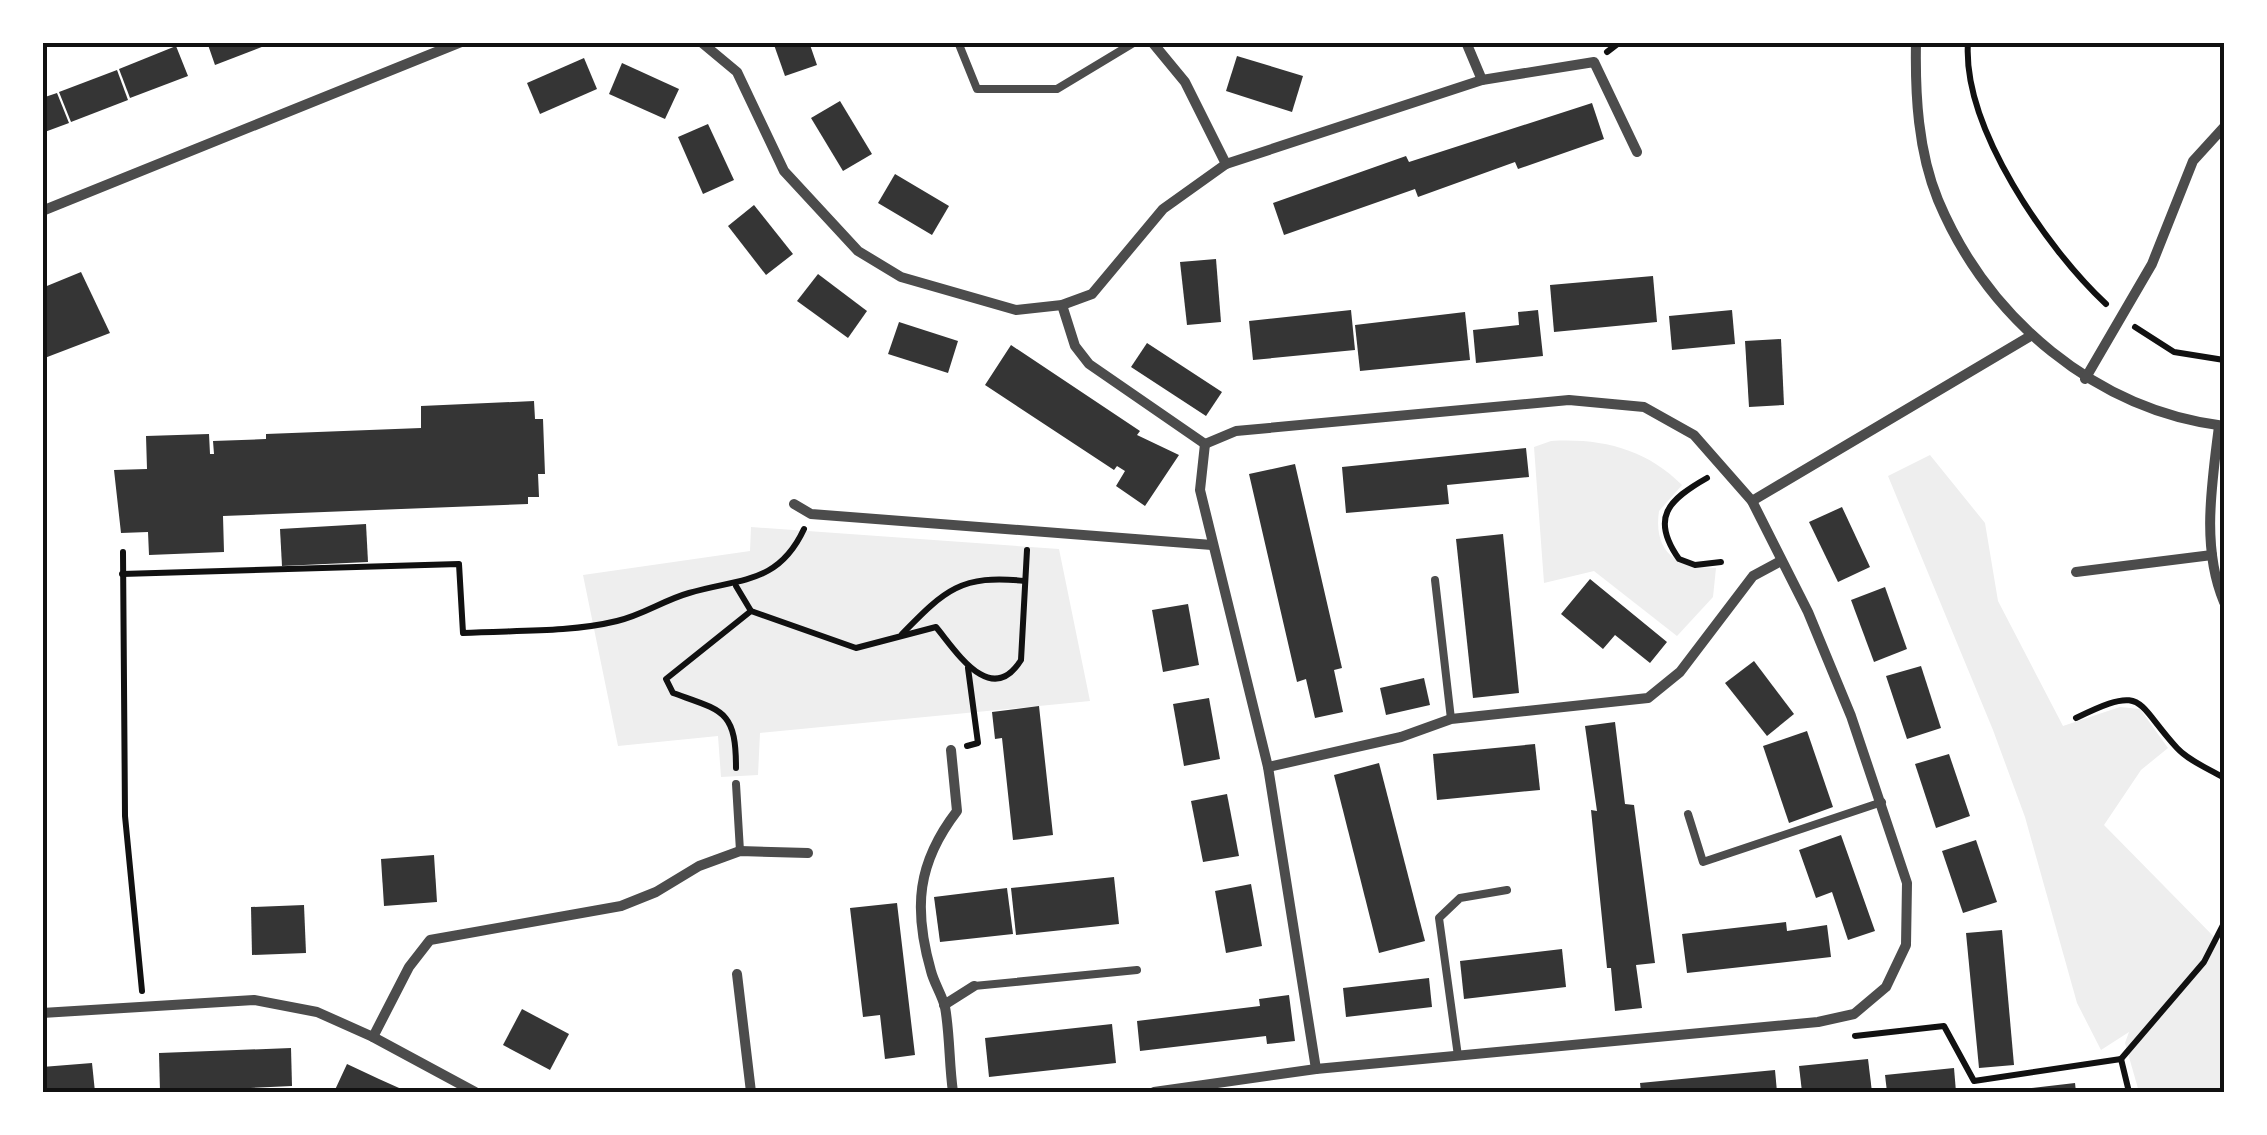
<svg xmlns="http://www.w3.org/2000/svg" width="2267" height="1135" font-family="Karla,sans-serif">
  <style>
    .green { fill: #eee }
    .building { fill: #353535 }
    .lines { fill: none; stroke-linecap: round; stroke-linejoin: round }
    .path { stroke: #111; stroke-width: 6 }
    .service { stroke: #4c4c4c; stroke-width: 8 }
    .minor { stroke: #4c4c4c; stroke-width: 10 }
    .neatline { fill: none; stroke: #111; stroke-width: 4 }
  </style>
  <rect width="100%" height="100%" fill="#fff"/>
  <g class="green">
    <path d="M1551,441C1602,438 1646,449 1682,485L1659,511C1653,553 1677,568 1716,568L1713,597L1677,636L1594,571L1544,583L1534,447Z"/>
    <path d="M1930,455L1985,523L1998,601L2063,726L2120,707L2140,709L2168,748L2141,770L2104,825L2224,947V1092H2139L2125,1043L2129,1032L2101,1050L2077,1003L2025,817L1993,730L1888,476Z"/>
    <path d="M751,527L1059,549L1090,701L760,733L758,775L721,777L718,736L618,746L583,575L750,551Z"/>
  </g>
  <g class="building">
    <path d="M207,42H272V43L215,65Z"/>
    <path d="M773,42H809L817,65L785,76Z"/>
    <path d="M176,46L188,76L130,98L119,69Z"/>
    <path d="M1237,56L1303,76L1292,112L1226,91Z"/>
    <path d="M584,58L597,89L540,114L527,83Z"/>
    <path d="M622,63L679,89L665,119L609,94Z"/>
    <path d="M117,70L128,100L71,122L59,92Z"/>
    <path d="M57,93L69,123L42,133V98Z"/>
    <path d="M840,101L872,154L843,171L811,118Z"/>
    <path d="M1592,103L1604,139L1518,169L1515,162L1418,197L1415,189L1284,235L1273,203L1406,156L1409,162Z"/>
    <path d="M708,124L734,180L703,194L678,137Z"/>
    <path d="M895,174L949,206L932,235L878,203Z"/>
    <path d="M754,205L793,254L766,275L728,226Z"/>
    <path d="M1216,259L1221,322L1187,325L1180,262Z"/>
    <path d="M81,272L110,333L42,359V288Z"/>
    <path d="M818,274L867,311L848,338L797,301Z"/>
    <path d="M1653,276L1657,322L1554,332L1550,285Z"/>
    <path d="M1351,310L1355,350L1253,360L1249,321Z"/>
    <path d="M1538,310L1543,356L1476,363L1473,330L1519,325L1518,312Z"/>
    <path d="M1732,310L1735,344L1672,350L1669,316Z"/>
    <path d="M1465,312L1470,360L1360,371L1355,325Z"/>
    <path d="M899,322L958,341L948,373L888,354Z"/>
    <path d="M1781,339L1784,405L1749,407L1745,341Z"/>
    <path d="M1147,343L1222,392L1206,416L1131,367Z"/>
    <path d="M1011,345L1140,431L1137,435L1179,455L1145,506L1116,486L1125,471L1117,466L1114,470L985,385Z"/>
    <path d="M534,401L535,419H543L545,474H538L539,497H528V504L223,516L224,552L149,555L148,532L121,533L114,470L147,469L146,436L209,434L210,454H214L213,441L266,439V434L421,428V406Z"/>
    <path d="M1526,448L1529,477L1447,485L1449,504L1346,513L1342,467Z"/>
    <path d="M1295,464L1342,668L1334,670L1343,712L1315,718L1306,679L1297,682L1249,474Z"/>
    <path d="M1842,507L1870,567L1838,582L1809,522Z"/>
    <path d="M366,524L368,562L282,566L280,529Z"/>
    <path d="M1503,534L1519,693L1473,698L1456,539Z"/>
    <path d="M1590,579L1667,642L1650,663L1615,635L1603,649L1561,614Z"/>
    <path d="M1885,587L1907,649L1874,662L1851,600Z"/>
    <path d="M1188,604L1199,665L1163,672L1152,610Z"/>
    <path d="M1754,661L1794,714L1767,736L1725,683Z"/>
    <path d="M1921,666L1941,728L1907,739L1886,676Z"/>
    <path d="M1424,678L1430,705L1386,715L1380,688Z"/>
    <path d="M1209,698L1220,759L1184,766L1173,704Z"/>
    <path d="M1039,706L1053,835L1013,840L1002,738L995,739L992,712Z"/>
    <path d="M1615,722L1625,804L1634,805L1655,963L1636,965L1642,1008L1615,1011L1611,968H1607L1591,810L1597,811L1585,726Z"/>
    <path d="M1807,731L1833,807L1789,823L1763,746Z"/>
    <path d="M1535,744L1540,790L1437,800L1433,754Z"/>
    <path d="M1949,754L1970,816L1936,828L1915,764Z"/>
    <path d="M1379,763L1425,941L1379,953L1334,775Z"/>
    <path d="M1227,794L1239,856L1203,862L1191,801Z"/>
    <path d="M1841,835L1875,931L1848,940L1832,892L1816,898L1799,850Z"/>
    <path d="M1976,840L1997,902L1963,913L1942,851Z"/>
    <path d="M434,855L437,902L384,906L381,859Z"/>
    <path d="M1114,877L1119,924L1016,935L1011,888Z"/>
    <path d="M1251,884L1262,946L1226,953L1215,891Z"/>
    <path d="M1007,888L1013,934L940,942L934,897Z"/>
    <path d="M897,903L915,1055L885,1059L880,1015L863,1017L850,908Z"/>
    <path d="M304,905L306,953L252,955L251,907Z"/>
    <path d="M1786,922L1787,931L1827,925L1831,957L1687,973L1682,934Z"/>
    <path d="M2002,930L2014,1065L1979,1068L1966,933Z"/>
    <path d="M1562,949L1566,987L1464,999L1460,961Z"/>
    <path d="M1429,978L1432,1007L1346,1017L1343,988Z"/>
    <path d="M1289,995L1295,1041L1267,1044L1266,1036L1140,1051L1137,1021L1260,1006L1259,999Z"/>
    <path d="M522,1009L569,1034L550,1070L503,1045Z"/>
    <path d="M1112,1024L1116,1063L989,1077L985,1038Z"/>
    <path d="M291,1048L292,1086L160,1092L159,1053Z"/>
    <path d="M1868,1059L1872,1092H1802L1799,1066Z"/>
    <path d="M92,1063L95,1092H42V1067Z"/>
    <path d="M347,1064L379,1079L408,1092H334Z"/>
    <path d="M1954,1068L1956,1092H1887L1885,1075Z"/>
    <path d="M1775,1070L1777,1092H1641L1640,1083Z"/>
    <path d="M2075,1083L2076,1092H2014V1090Z"/>
  </g>
  <g class="lines">
    <g class="path">
      <path d="M1968,42C1962,127 2047,249 2106,304"/>
      <path d="M1607,52L1620,42"/>
      <path d="M2135,327L2174,352L2224,360"/>
      <path d="M1707,478C1668,500 1650,518 1679,559L1695,565L1721,562"/>
      <path d="M123,552L125,816L142,991"/>
      <path d="M122,574L459,564L463,633C513,630 568,633 617,621C643,615 664,600 689,593C739,578 778,585 804,529"/>
      <path d="M736,586L751,611L856,648L936,627C956,651 991,708 1021,660L1027,550"/>
      <path d="M902,634C945,590 961,574 1025,581"/>
      <path d="M2076,718C2146,684 2134,701 2177,748C2189,761 2209,769 2224,778"/>
      <path d="M967,746L978,743L968,668"/>
      <path d="M736,768C736,710 723,711 673,693L666,679L751,611"/>
      <path d="M1855,1036L1944,1026L1974,1081L2121,1059L2204,962L2224,923"/>
      <path d="M2121,1059L2129,1092"/>
    </g>
    <g class="service">
      <path d="M958,42L977,89H1057L1135,42"/>
      <path d="M1435,580L1451,719"/>
      <path d="M736,784L740,851"/>
      <path d="M1688,814L1703,862L1882,802"/>
      <path d="M974,986L1137,970"/>
      <path d="M1458,1056L1439,918L1460,898L1507,890"/>
    </g>
    <g class="minor">
      <path d="M701,42L737,72L784,171L858,251L901,277L1016,310L1062,305L1092,294L1163,209L1226,164L1482,80L1594,62L1637,152"/>
      <path d="M1152,42L1185,82L1226,164"/>
      <path d="M1466,42L1482,80"/>
      <path d="M1916,42C1915,95 1918,151 1938,200C1988,319 2096,410 2224,426"/>
      <path d="M42,211L461,42"/>
      <path d="M1062,305L1075,346L1089,364L1205,444"/>
      <path d="M2085,379L2152,264L2193,161L2224,127"/>
      <path d="M2219,426C2212,484 2201,547 2224,602"/>
      <path d="M1205,444L1200,490L1268,767L1316,1069"/>
      <path d="M1752,501L2032,335"/>
      <path d="M794,504L811,514L1212,545"/>
      <path d="M2076,572L2212,555"/>
      <path d="M951,750L957,811C917,863 913,908 931,971C934,983 942,995 945,1007C950,1035 949,1064 953,1092"/>
      <path d="M1268,767L1401,737L1451,719L1648,698L1680,672L1753,576L1779,562"/>
      <path d="M737,974L751,1092"/>
      <path d="M944,1005L974,986"/>
      <path d="M42,1013L254,1000L317,1012L373,1037L475,1092"/>
      <path d="M373,1037L409,967L430,940L621,906L656,892L699,866L740,851L808,853"/>
      <path d="M1154,1092L1316,1069L1818,1022L1854,1014L1886,987L1906,945L1907,883L1851,716L1808,612L1752,501L1694,435L1644,407L1569,400L1236,431L1205,444"/>
    </g>
  </g>
  <rect width="2267" height="1135" fill="none" stroke="#ffffff" stroke-width="90"/>
  <rect x="45" y="45" width="2177" height="1045" class="neatline"/>
</svg>
